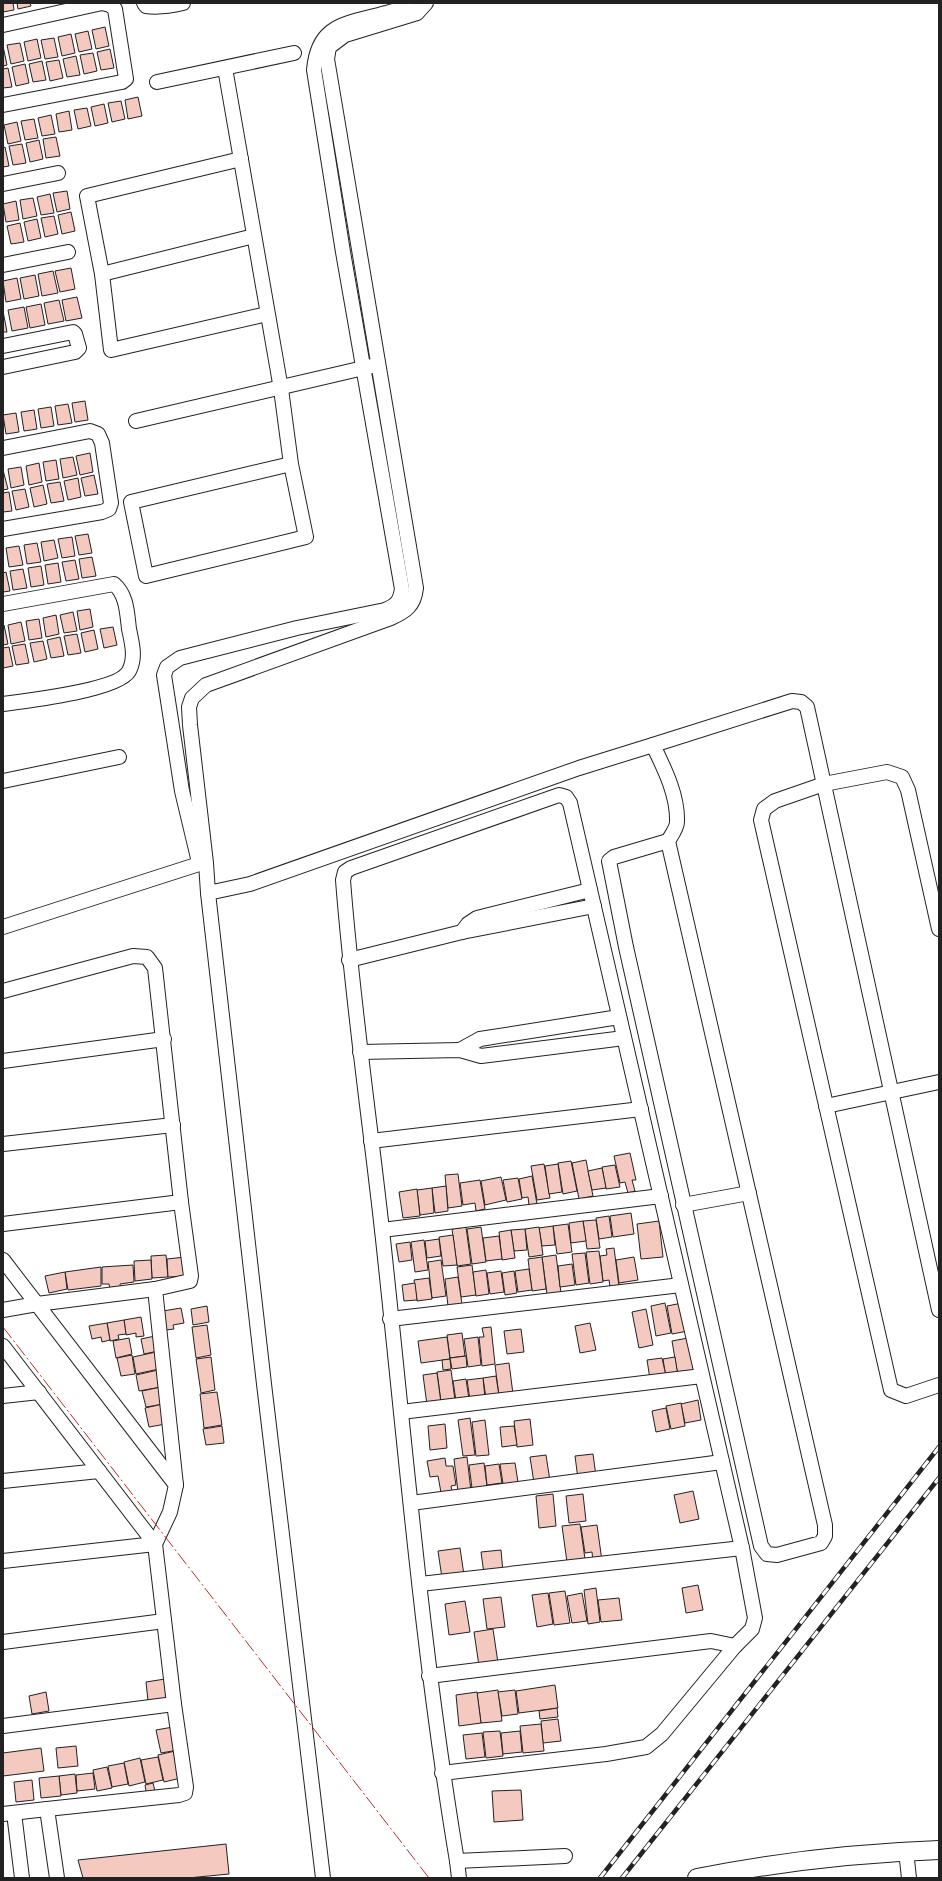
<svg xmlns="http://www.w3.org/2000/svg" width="942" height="1881" font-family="Overpass,sans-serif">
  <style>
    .building { fill: #f3c9c0; stroke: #222 }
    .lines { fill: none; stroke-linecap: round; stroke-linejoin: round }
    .minor-casing { stroke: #222; stroke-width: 16 }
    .tertiary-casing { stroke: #222; stroke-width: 20 }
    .minor { stroke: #fff; stroke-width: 14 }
    .tertiary { stroke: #fff; stroke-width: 18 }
    .rail-casing { stroke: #222; stroke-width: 4.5 }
    .rail { stroke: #fff; stroke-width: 3; stroke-dasharray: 9; stroke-linecap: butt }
    .power { stroke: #c62828; stroke-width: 1; stroke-dasharray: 14 3 2 3; stroke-linecap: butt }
  </style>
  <rect width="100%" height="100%" fill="#fff"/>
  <g class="building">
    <path d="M3,3H13L14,10L3,12Z"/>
    <path d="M17,3H30L31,6L18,9Z"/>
    <path d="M105,27L109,46L96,49L92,30Z"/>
    <path d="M88,31L92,49L79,52L75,34Z"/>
    <path d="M71,34L75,53L62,56L58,37Z"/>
    <path d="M54,38L58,57L45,59L41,40Z"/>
    <path d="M37,39L41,58L28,61L24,42Z"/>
    <path d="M20,43L24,61L11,64L7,45Z"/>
    <path d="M3,46L7,65L3,66Z"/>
    <path d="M110,49L114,68L101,70L97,52Z"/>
    <path d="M93,53L97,71L84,74L80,55Z"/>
    <path d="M76,56L80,75L67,77L63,59Z"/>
    <path d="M59,60L63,78L50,81L46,62Z"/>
    <path d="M42,61L46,80L33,82L29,64Z"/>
    <path d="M25,64L29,83L16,86L12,67Z"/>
    <path d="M8,68L12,87L3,88V69Z"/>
    <path d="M138,97L142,116L128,119L125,100Z"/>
    <path d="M121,101L125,119L112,122L108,103Z"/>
    <path d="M104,104L108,123L95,126L91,107Z"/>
    <path d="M87,108L91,126L78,129L74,110Z"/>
    <path d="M69,111L72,130L59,132L56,114Z"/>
    <path d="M51,115L55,134L42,136L38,118Z"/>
    <path d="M34,119L38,138L25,140L21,121Z"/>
    <path d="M17,122L21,141L8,144L4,125Z"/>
    <path d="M56,137L60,156L46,158L43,139Z"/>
    <path d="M39,140L43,159L30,162L26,143Z"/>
    <path d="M22,144L26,163L13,165L9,146Z"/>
    <path d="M5,147L9,166L3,167V148Z"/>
    <path d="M67,191L70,209L57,212L53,193Z"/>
    <path d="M50,194L54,213L41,215L37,197Z"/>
    <path d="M33,198L37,216L23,219L20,200Z"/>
    <path d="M16,201L19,220L6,222L3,204Z"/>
    <path d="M71,212L75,231L62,234L58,215Z"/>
    <path d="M54,216L58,234L45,237L41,218Z"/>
    <path d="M37,219L41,238L28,241L24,222Z"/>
    <path d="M20,223L24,242L11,244L7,226Z"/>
    <path d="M71,268L75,289L60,292L55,271Z"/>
    <path d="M53,271L58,293L42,296L38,274Z"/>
    <path d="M35,275L39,296L24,299L20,278Z"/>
    <path d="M17,278L21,299L6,302L3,281Z"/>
    <path d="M77,297L82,318L66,321L62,300Z"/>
    <path d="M59,300L64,321L48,324L44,303Z"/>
    <path d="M41,304L45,325L30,328L26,307Z"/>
    <path d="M24,307L28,328L12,331L8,310Z"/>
    <path d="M3,311L7,332H3Z"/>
    <path d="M85,401L88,420L75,422L72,403Z"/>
    <path d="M68,404L72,423L58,425L55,406Z"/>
    <path d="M51,407L54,426L41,428L38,409Z"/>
    <path d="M34,410L37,429L24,431L21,412Z"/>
    <path d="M16,413L19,432L6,434L3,415Z"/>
    <path d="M90,453L93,472L80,475L76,456Z"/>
    <path d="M73,457L77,475L63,478L60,459Z"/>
    <path d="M56,460L59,479L46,481L43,462Z"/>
    <path d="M39,463L42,482L29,485L26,466Z"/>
    <path d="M21,467L24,485L11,488L8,469Z"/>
    <path d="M3,470L8,489L3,490Z"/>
    <path d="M94,475L98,494L85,496L81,478Z"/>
    <path d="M78,478L81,497L68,500L64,481Z"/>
    <path d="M60,482L64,501L51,503L47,484Z"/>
    <path d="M43,485L47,504L34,507L30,488Z"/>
    <path d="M25,489L29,507L16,510L12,491Z"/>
    <path d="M9,492L12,511L3,512V493Z"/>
    <path d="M88,534L92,553L79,555L75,536Z"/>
    <path d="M72,537L75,556L62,558L58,539Z"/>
    <path d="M54,540L58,558L44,561L41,542Z"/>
    <path d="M37,543L41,562L27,564L24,545Z"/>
    <path d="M19,546L23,565L9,567L6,548Z"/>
    <path d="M92,557L96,576L82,578L79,559Z"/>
    <path d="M75,560L79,579L66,581L62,562Z"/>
    <path d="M58,563L61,582L48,584L45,565Z"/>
    <path d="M41,566L44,585L31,587L28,568Z"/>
    <path d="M23,569L27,588L13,590L10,571Z"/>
    <path d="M6,572L10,591L3,592V573Z"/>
    <path d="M90,609L93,627L80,630L77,611Z"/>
    <path d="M73,612L77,631L64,633L60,615Z"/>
    <path d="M56,615L59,634L46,637L43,618Z"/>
    <path d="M39,619L42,638L29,640L26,621Z"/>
    <path d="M21,622L25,641L11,644L8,625Z"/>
    <path d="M4,625L8,644L3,645V626Z"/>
    <path d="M113,627L117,645L104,648L100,629Z"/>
    <path d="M94,630L98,649L85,652L81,633Z"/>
    <path d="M77,634L81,653L68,655L64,636Z"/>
    <path d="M60,637L64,656L51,658L47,640Z"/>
    <path d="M43,641L47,659L34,662L30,643Z"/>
    <path d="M25,644L29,663L16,665L12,646Z"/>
    <path d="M9,647L13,666L3,668V648Z"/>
    <path d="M630,1153L636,1180H632L635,1191L628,1193L625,1182L620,1183L614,1156Z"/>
    <path d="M586,1160L593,1196L579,1199L572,1163Z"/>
    <path d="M571,1161L577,1191L563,1194L558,1163Z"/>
    <path d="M544,1164L550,1198L537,1200L531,1166Z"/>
    <path d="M558,1164L562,1192L549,1194L545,1166Z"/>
    <path d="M615,1165L620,1187L606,1189L602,1167Z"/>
    <path d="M602,1168L606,1188L592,1190L588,1171Z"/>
    <path d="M458,1174L462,1206L448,1208L445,1175Z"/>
    <path d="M532,1176L537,1204L529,1205L528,1197L522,1198L519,1179Z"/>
    <path d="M501,1177L506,1200L485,1205L481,1181Z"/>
    <path d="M518,1178L522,1199L507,1202L503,1180Z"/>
    <path d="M480,1180L485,1209L476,1211L475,1203L463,1205L460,1183Z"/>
    <path d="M446,1186L448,1211L435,1213L432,1188Z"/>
    <path d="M432,1188L434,1213L420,1215L417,1190Z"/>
    <path d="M417,1189L420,1216L403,1218L399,1192Z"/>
    <path d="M631,1213L634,1234L613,1237L610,1216Z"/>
    <path d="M609,1216L612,1237L599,1239L596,1218Z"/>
    <path d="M596,1220L600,1248L587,1249L583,1221Z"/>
    <path d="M583,1221L586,1241L571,1243L569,1223Z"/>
    <path d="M659,1221L663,1257L641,1259L637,1224Z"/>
    <path d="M568,1224L572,1252L557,1254L553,1226Z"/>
    <path d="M553,1226L555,1245L542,1246L539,1228Z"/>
    <path d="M466,1227L471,1264L457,1266L452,1229Z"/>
    <path d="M481,1227L486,1262L472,1264L467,1229Z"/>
    <path d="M539,1227L543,1255L529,1257L525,1229Z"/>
    <path d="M525,1229L527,1250L514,1251L511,1230Z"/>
    <path d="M511,1230L515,1258L502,1260L499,1232Z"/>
    <path d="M453,1235L457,1265L443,1266L439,1237Z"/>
    <path d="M499,1236L502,1259L486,1261L483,1238Z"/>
    <path d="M439,1239L441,1256L427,1258L425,1241Z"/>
    <path d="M424,1240L428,1270L415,1272L411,1242Z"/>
    <path d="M410,1242L412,1260L399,1262L396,1244Z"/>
    <path d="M614,1248L619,1286L610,1287L609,1280L603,1281L600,1256L607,1255L606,1249Z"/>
    <path d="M599,1251L603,1282L590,1284L586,1252Z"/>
    <path d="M585,1253L589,1283L576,1285L572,1254Z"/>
    <path d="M166,1255L168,1277L152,1278L151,1256Z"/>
    <path d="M556,1255L561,1293L547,1294L542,1257Z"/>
    <path d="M185,1257L187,1276L168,1277L167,1259Z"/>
    <path d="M542,1257L546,1289L532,1291L528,1259Z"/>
    <path d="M634,1257L638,1280L619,1283L616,1260Z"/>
    <path d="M151,1260L152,1279L135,1281L134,1261Z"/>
    <path d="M441,1260L446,1296L432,1298L428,1262Z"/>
    <path d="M572,1264L575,1285L560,1287L558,1266Z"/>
    <path d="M133,1265L134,1282L120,1284L121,1293L111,1294L109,1284H102V1267Z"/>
    <path d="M472,1265L476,1295L461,1297L457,1267Z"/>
    <path d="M101,1267V1286L68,1290L65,1272Z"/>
    <path d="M529,1269L532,1290L518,1292L515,1271Z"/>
    <path d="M486,1270L489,1294L476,1296L473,1272Z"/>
    <path d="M501,1271L504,1292L490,1294L487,1273Z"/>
    <path d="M514,1271L517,1293L505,1295L502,1273Z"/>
    <path d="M65,1272L67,1289L49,1293L45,1276Z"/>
    <path d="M458,1277L462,1304L448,1306L445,1279Z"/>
    <path d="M429,1278L432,1299L417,1301L414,1280Z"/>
    <path d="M415,1283L417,1300L404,1301L402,1285Z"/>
    <path d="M665,1303L671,1333L656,1336L651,1306Z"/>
    <path d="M682,1303L688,1331L672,1334L667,1306Z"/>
    <path d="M207,1306L209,1322L193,1325L191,1309Z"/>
    <path d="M181,1308L184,1323L173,1325L174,1329L166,1330L163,1311Z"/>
    <path d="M646,1309L653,1345L639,1348L632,1312Z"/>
    <path d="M141,1317L144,1336L136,1337V1333L126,1335L124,1320Z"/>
    <path d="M124,1320L126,1334L118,1335L119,1339L110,1341L107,1323Z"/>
    <path d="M107,1323L110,1340L102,1342L101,1337L92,1339L89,1326Z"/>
    <path d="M590,1323L596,1350L580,1353L575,1326Z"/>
    <path d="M207,1325L211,1355L196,1358L192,1327Z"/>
    <path d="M491,1327L495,1364L482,1366L479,1337H484L482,1328Z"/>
    <path d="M521,1329L524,1352L507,1354L504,1331Z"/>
    <path d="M462,1333L465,1356L450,1358L447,1335Z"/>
    <path d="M155,1336L158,1351L144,1354L141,1339Z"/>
    <path d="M447,1337L450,1359L421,1363L418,1341Z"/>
    <path d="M478,1337L481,1365L468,1367L464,1339Z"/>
    <path d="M693,1337L699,1371L678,1376L672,1341Z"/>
    <path d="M129,1338L132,1354L116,1358L113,1341Z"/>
    <path d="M156,1352L159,1369L136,1374L133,1357Z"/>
    <path d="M132,1355L135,1374L121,1376L117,1358Z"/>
    <path d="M466,1356L467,1367L452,1369L450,1358Z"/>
    <path d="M211,1357L215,1390L201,1393L196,1359Z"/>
    <path d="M675,1357L678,1376L666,1378L663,1359Z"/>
    <path d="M662,1358L666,1376L650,1379L647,1360Z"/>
    <path d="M450,1359L451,1369L443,1370L442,1360Z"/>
    <path d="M509,1363L513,1394L499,1396L495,1365Z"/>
    <path d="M158,1370L161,1387L139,1391L136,1375Z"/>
    <path d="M451,1370L455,1400L441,1402L437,1372Z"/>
    <path d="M437,1373L441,1403L427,1405L423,1375Z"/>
    <path d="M496,1376L499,1396L486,1398L483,1378Z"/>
    <path d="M483,1378L485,1398L470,1400L467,1380Z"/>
    <path d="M466,1379L469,1399L456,1401L453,1381Z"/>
    <path d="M161,1387L164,1404L146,1407L142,1391Z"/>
    <path d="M217,1392L222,1425L204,1428L200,1394Z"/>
    <path d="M698,1400L701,1420L685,1423L681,1404Z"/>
    <path d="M681,1403L685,1426L671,1429L666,1406Z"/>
    <path d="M163,1404L166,1424L149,1427L145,1408Z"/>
    <path d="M666,1408L670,1429L656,1432L652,1411Z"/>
    <path d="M470,1418L475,1455L463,1456L458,1420Z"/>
    <path d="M530,1419L533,1445L517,1447L514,1421Z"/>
    <path d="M485,1420L489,1455L476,1456L472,1422Z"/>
    <path d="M445,1424L447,1448L430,1450L428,1426Z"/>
    <path d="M222,1426L224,1443L206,1445L203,1429Z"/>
    <path d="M514,1426L517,1445L502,1447L500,1427Z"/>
    <path d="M593,1454L596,1476L578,1479L575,1456Z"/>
    <path d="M546,1455L550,1481L534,1483L530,1457Z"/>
    <path d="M467,1457L471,1491L458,1492L454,1459Z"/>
    <path d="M445,1458L446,1466H453L456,1485L451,1486L453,1496L442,1498L438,1476L430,1477L427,1461Z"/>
    <path d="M484,1463L487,1486L472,1488L469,1465Z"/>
    <path d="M515,1463L518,1482L503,1484L500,1464Z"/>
    <path d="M499,1464L502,1483L487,1485L485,1466Z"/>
    <path d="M693,1491L699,1519L680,1523L674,1495Z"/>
    <path d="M553,1494L556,1526L539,1528L536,1496Z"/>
    <path d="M583,1494L586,1521L569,1523L566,1496Z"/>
    <path d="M580,1524L585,1559L567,1562L562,1526Z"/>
    <path d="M597,1525L602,1561L593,1562L592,1552L585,1553L581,1527Z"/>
    <path d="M460,1548L464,1575L442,1578L438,1551Z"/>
    <path d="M501,1550L503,1572L484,1574L481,1552Z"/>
    <path d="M698,1585L703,1610L686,1613L682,1588Z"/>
    <path d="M596,1588L600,1622L588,1624L584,1590Z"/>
    <path d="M565,1591L570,1623L554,1625L549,1593Z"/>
    <path d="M548,1593L553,1624L537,1627L532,1595Z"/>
    <path d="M582,1593L587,1621L572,1623L567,1596Z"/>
    <path d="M501,1597L505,1627L487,1629L483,1599Z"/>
    <path d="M619,1598L622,1620L601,1622L598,1600Z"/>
    <path d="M465,1601L470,1632L449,1635L445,1604Z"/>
    <path d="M493,1629L498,1663L479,1666L474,1632Z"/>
    <path d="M165,1679L167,1698L148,1701L146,1682Z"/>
    <path d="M555,1685L558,1708L519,1713L516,1691Z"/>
    <path d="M498,1690L502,1721L481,1723L477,1693Z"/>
    <path d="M515,1690L518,1714L502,1716L498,1692Z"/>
    <path d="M46,1692L49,1711L32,1714L29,1696Z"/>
    <path d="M477,1692L481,1723L459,1726L456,1695Z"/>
    <path d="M557,1708L558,1717L540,1719L539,1711Z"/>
    <path d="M558,1719L561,1741L543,1743L541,1721Z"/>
    <path d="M541,1724L544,1751L523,1753L520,1726Z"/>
    <path d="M173,1727L178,1750L161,1753L156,1730Z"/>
    <path d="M500,1731L503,1756L486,1758L483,1732Z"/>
    <path d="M520,1731L522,1752L503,1754L501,1733Z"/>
    <path d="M482,1733L485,1757L466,1759L463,1735Z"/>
    <path d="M76,1746L78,1766L58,1768L56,1748Z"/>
    <path d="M41,1748L44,1771L3,1776V1753Z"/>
    <path d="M175,1751L181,1778L164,1782L158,1755Z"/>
    <path d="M158,1757L163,1780L146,1784L141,1760Z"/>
    <path d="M140,1758L145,1782L129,1786L124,1762Z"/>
    <path d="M124,1763L128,1784L112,1787L108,1766Z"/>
    <path d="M107,1767L112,1788L97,1791L93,1770Z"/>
    <path d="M93,1773L95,1789L77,1791L76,1775Z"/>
    <path d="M75,1774L77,1793L61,1795L59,1776Z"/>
    <path d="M59,1776L61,1796L41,1798L39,1778Z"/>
    <path d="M32,1780L34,1800L16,1802L14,1782Z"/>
    <path d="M153,1783L156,1795L147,1797L145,1785Z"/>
    <path d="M521,1790L523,1820L494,1822L492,1791Z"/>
    <path d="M226,1844L229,1874L188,1878H83L78,1860Z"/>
  </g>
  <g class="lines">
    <defs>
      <g id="minor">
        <path d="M144,3L146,6C159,8 170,6 183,3"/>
        <path d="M426,3L417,13L345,35L329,47L327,59L416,588C414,606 406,611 391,618L206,685L192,698L189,707L190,725L206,863L208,893L250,884L579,768L653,745C664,768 678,795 677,822C677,828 671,836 668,841L825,1525V1536L821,1543L777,1555L767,1554L761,1546L626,947L609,861L614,857L668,841"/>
        <path d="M3,25L102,3L110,5L115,9L126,79L122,82L3,105"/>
        <path d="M225,68L281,389L291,464L306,537L146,576L131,502L291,464"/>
        <path d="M157,82L294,53"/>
        <path d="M241,159L87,196L102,274L111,350L267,314"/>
        <path d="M3,184L58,173"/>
        <path d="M3,265L68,252"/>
        <path d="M102,274L254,236"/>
        <path d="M3,346L73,332L75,334L79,348L75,352L3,367"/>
        <path d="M136,421L372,366"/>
        <path d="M3,448L90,431L98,434L102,443L111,503L109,509L102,512L3,529"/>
        <path d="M3,604L114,584C127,595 127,613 129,629C132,643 136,658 129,671C119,690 26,701 3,704"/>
        <path d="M653,745L792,701L801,702L807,707L939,1310"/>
        <path d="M3,781L119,757"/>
        <path d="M198,858L182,791L164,675L167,667L180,658L297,628L385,610C397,605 400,601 402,589L343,252L314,70C318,23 347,24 386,13C394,11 403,9 409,3"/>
        <path d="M208,893L264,1384L323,1878"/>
        <path d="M3,927L199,864"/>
        <path d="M939,929L908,790L902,777L887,772L824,784L775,801L764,809L761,820L891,1390L906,1396L939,1385"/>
        <path d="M462,932L468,924L477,918L590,890"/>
        <path d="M349,960L462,932L594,906"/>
        <path d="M3,991L133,956L147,957L155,968L181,1202L191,1276L190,1281L155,1289L176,1485"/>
        <path d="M460,1050L480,1039L619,1017"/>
        <path d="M360,1052L460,1050L481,1056L624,1038"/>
        <path d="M3,1061L164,1039"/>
        <path d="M826,1106L939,1082"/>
        <path d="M371,1141L641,1109"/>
        <path d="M3,1144L173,1125"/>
        <path d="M683,1205L749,1193"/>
        <path d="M3,1224L181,1202"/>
        <path d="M382,1230L661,1196"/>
        <path d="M3,1260L176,1485L170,1512L155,1544L3,1561"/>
        <path d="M3,1310L37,1304L155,1289"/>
        <path d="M390,1319L681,1285"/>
        <path d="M3,1346L155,1544L174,1704L186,1787L185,1793L179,1795L47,1809L57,1878"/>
        <path d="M3,1396L39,1392"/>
        <path d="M401,1412L702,1376"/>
        <path d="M3,1481L99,1471"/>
        <path d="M411,1503L722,1462"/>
        <path d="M420,1584L742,1548"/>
        <path d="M3,1642L164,1621"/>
        <path d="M429,1676L711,1641L735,1646"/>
        <path d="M3,1726L174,1704"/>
        <path d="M442,1773L606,1754L646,1747L662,1734L735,1646L752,1629L755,1618L742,1548L570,803L566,797L559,795L351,868L345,872L343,880C352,998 369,1114 382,1230C405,1441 422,1652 457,1861L565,1856"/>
        <path d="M14,1813L22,1878"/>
        <path d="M3,1814L47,1809"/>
        <path d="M906,1851L909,1878"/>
        <path d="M457,1861L459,1878"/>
      </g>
      <path id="tertiary" d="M697,1878C777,1862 858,1853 939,1850"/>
    </defs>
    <use href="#minor" class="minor-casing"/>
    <use href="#tertiary" class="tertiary-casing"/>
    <use href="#minor" class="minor"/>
    <use href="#tertiary" class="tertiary"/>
    <defs>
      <g id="rail">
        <path d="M600,1878L939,1447"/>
        <path d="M622,1878L939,1478"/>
      </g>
    </defs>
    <use href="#rail" class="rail-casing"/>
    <use href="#rail" class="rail"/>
    <path class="power" d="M3,1327L429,1878"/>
  </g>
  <rect width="942" height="1881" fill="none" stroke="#222222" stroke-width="8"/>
</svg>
